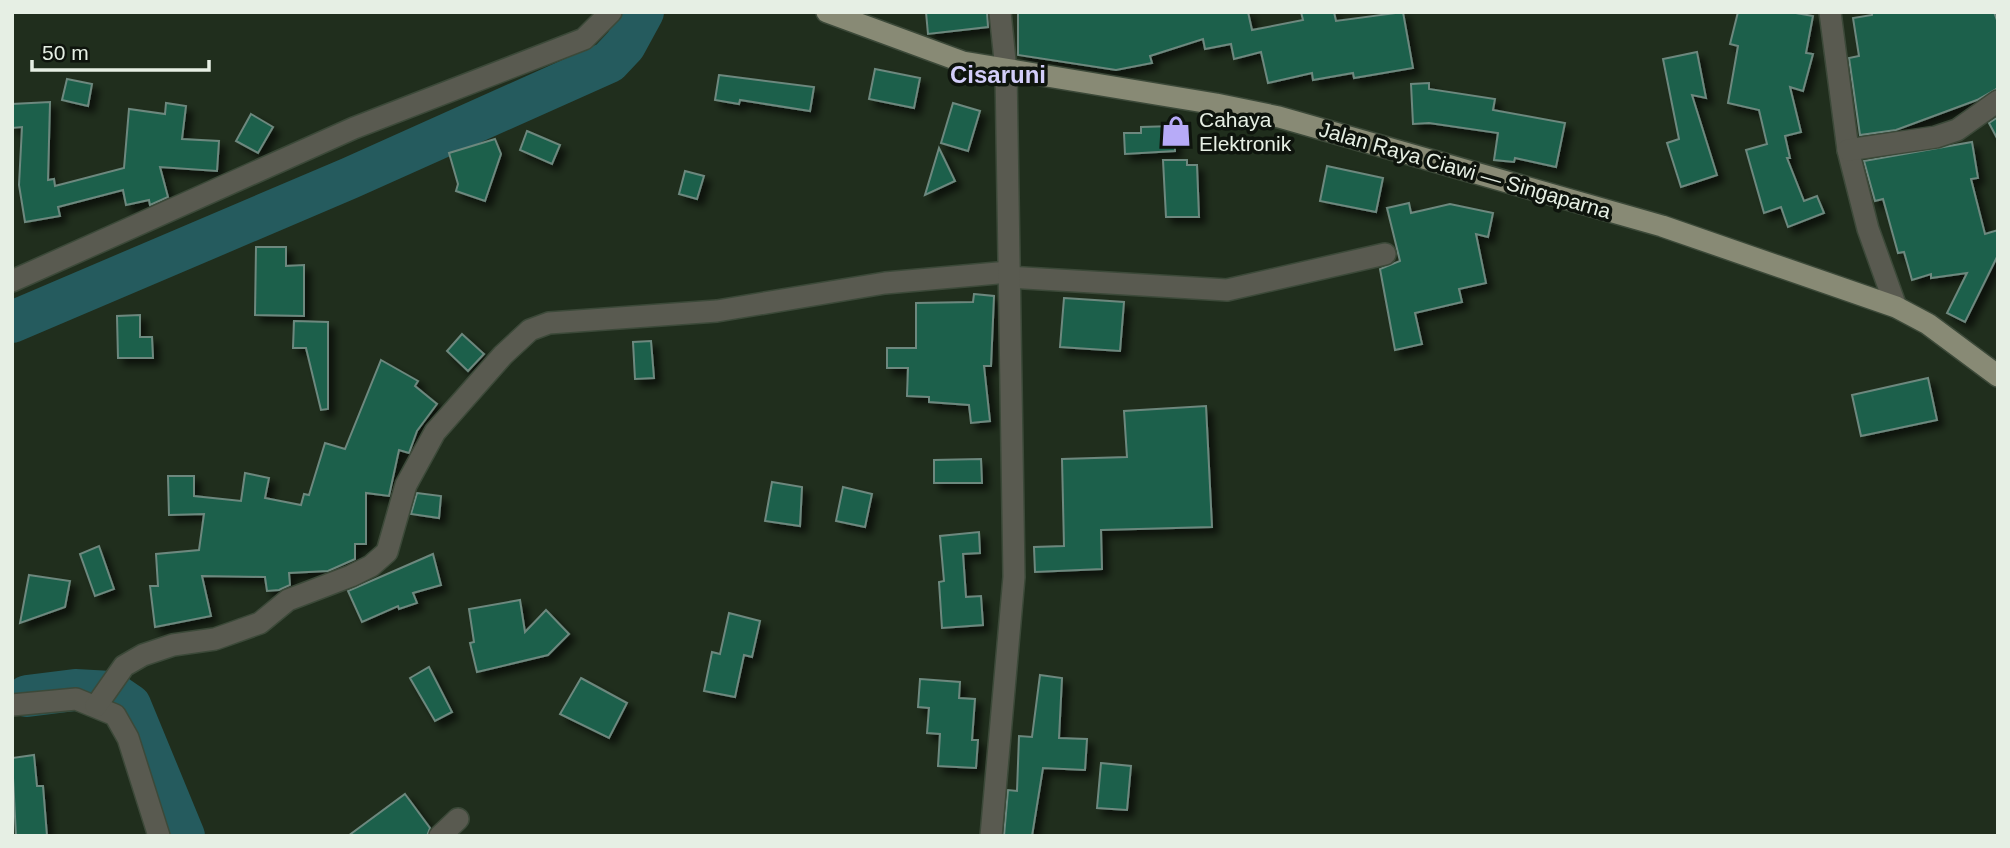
<svg xmlns="http://www.w3.org/2000/svg" width="2010" height="848" font-family="Arial,sans-serif">
  <style>
    .lines { fill: none; stroke-linecap: round; stroke-linejoin: round }
    .river { stroke: #255b5e; stroke-width: 42 }
    .building { fill: #1b604c; stroke: #6d887e; stroke-width: 2; filter: url(#shadow) }
    .minor-casing { stroke: #3c4939; stroke-width: 24 }
    .major-casing { stroke: #3c4939; stroke-width: 24 }
    .minor { stroke: #595a50; stroke-width: 21 }
    .major { stroke: #888a75; stroke-width: 21 }
    .labels { text-anchor: middle; dominant-baseline: central; stroke-width: 7; stroke-linejoin: round; paint-order: stroke }
    .poi-label { font-size: 21px; fill: #e6efe4; stroke: #0e140d; text-anchor: start }
    .street-label { font-size: 21px; fill: #e6efe4; stroke: #0e140d }
    .quarter-label { font-size: 24px; font-weight: bold; fill: #d3cef9; stroke: #0e140d }
  </style>
  <defs>
    <filter id="shadow"><feDropShadow dx="6" dy="6" stdDeviation="3.5" flood-color="#0009"/></filter>
  </defs>
  <rect width="100%" height="100%" fill="#202e1d"/>
  <g class="lines">
    <g class="river">
      <path d="M12,322L350,178L609,62L625,45L643,12"/>
      <path d="M27,696L75,690L111,692L130,705L184,836"/>
    </g>
  </g>
  <g class="building">
    <path d="M926,12H987L988,27L928,34Z"/>
    <path d="M1018,12H1248L1252,30L1303,20L1301,12H1334L1336,21L1403,12L1413,68L1354,78L1353,73L1313,80L1312,73L1268,83L1261,52L1234,59L1231,44L1205,49L1203,39L1150,56L1152,63L1116,70L1018,55Z"/>
    <path d="M1738,12H1790L1813,16L1806,53L1813,54L1803,91L1790,87L1801,132L1785,136L1790,158H1787L1804,201L1817,196L1824,213L1788,227L1781,207L1764,213L1746,150L1767,144L1759,110L1728,103L1738,46L1730,44Z"/>
    <path d="M1872,12H1994L1998,23V88L1977,100L1896,130L1860,135L1849,58L1859,56L1853,18L1872,15Z"/>
    <path d="M1697,52L1706,98L1692,95L1717,175L1681,187L1667,143L1679,139L1663,59Z"/>
    <path d="M875,69L920,78L914,108L869,99Z"/>
    <path d="M719,75L814,87L810,111L740,100L739,104L715,100Z"/>
    <path d="M67,79L92,84L88,106L62,100Z"/>
    <path d="M1429,83V89L1495,99L1493,110L1565,123L1556,167L1515,158L1514,162L1494,160L1498,133L1429,123L1413,124L1411,84Z"/>
    <path d="M50,102L48,180L54,179L55,186L124,168L129,109L165,114L166,103L186,106L182,139L219,141L217,171L160,167L168,197L150,205L149,200L126,205L123,190L58,207L60,216L25,222L19,185L22,127L12,128V104Z"/>
    <path d="M953,103L980,111L968,151L941,143Z"/>
    <path d="M251,114L273,127L258,153L236,141Z"/>
    <path d="M1998,117V140L1989,123Z"/>
    <path d="M1174,126L1175,151L1125,154L1124,133H1141V127Z"/>
    <path d="M527,131L560,145L552,164L520,150Z"/>
    <path d="M495,139L501,154L485,201L456,191L458,184L449,153Z"/>
    <path d="M1972,142L1978,178L1971,179L1985,234L1998,230V255L1965,322L1947,313L1967,273L1931,278V274L1912,280L1904,252L1898,253L1883,199L1875,201L1864,161Z"/>
    <path d="M939,148L955,181L925,195Z"/>
    <path d="M1163,160H1187V165H1197L1199,217H1166Z"/>
    <path d="M1327,166L1383,178L1376,212L1320,201Z"/>
    <path d="M685,171L704,176L697,199L679,194Z"/>
    <path d="M1409,203L1411,213L1450,204L1493,213L1488,237L1476,234L1486,283L1459,289L1462,302L1415,313L1422,344L1395,350L1380,269L1400,261L1387,208Z"/>
    <path d="M256,247H286V266L304,265V316L255,315Z"/>
    <path d="M974,294L994,296L991,366H984L990,421L971,423L969,405L929,402V397L907,396L908,368H887V348H916V303L973,302Z"/>
    <path d="M1064,298L1124,302L1120,351L1060,347Z"/>
    <path d="M140,315V337H152L153,358H118L117,316Z"/>
    <path d="M294,321L328,322V409L321,410L306,348H293Z"/>
    <path d="M462,334L484,354L468,371L447,351Z"/>
    <path d="M651,341L654,378L635,379L633,342Z"/>
    <path d="M381,360L418,381L415,386L437,404L417,431L409,453L399,450L389,496L366,493V544H355V559L328,571L289,573L290,585L279,590L267,591L265,577L202,576L211,616L155,627L150,586H158L156,554L199,550L204,514L169,515L168,476H194V496L241,501L245,473L269,478L265,498L301,505L304,494L309,495L325,443L345,449Z"/>
    <path d="M1928,378L1937,420L1861,436L1852,395Z"/>
    <path d="M1206,406L1212,527L1101,530L1102,569L1035,572L1034,547L1064,546L1062,459L1127,457L1124,411Z"/>
    <path d="M981,459L982,483H934V460Z"/>
    <path d="M772,482L802,487L800,526L765,521Z"/>
    <path d="M843,487L872,494L865,527L836,521Z"/>
    <path d="M417,493L441,496L439,518L411,514Z"/>
    <path d="M979,532L980,553L963,554L966,597L981,596L983,625L942,628L939,582L944,581L940,536Z"/>
    <path d="M99,546L114,589L95,596L80,554Z"/>
    <path d="M433,554L441,585L413,593L417,603L399,609L398,606L362,622L348,591Z"/>
    <path d="M29,575L70,581L65,607L20,623Z"/>
    <path d="M520,600L525,632L546,610L569,634L548,655L477,672L470,643L474,642L469,609Z"/>
    <path d="M729,613L760,621L752,657L744,655L735,697L704,691L712,652L720,654Z"/>
    <path d="M429,667L452,712L435,721L410,678Z"/>
    <path d="M1040,675L1062,678L1059,738L1087,739L1085,770L1043,768L1032,836H1004L1008,790L1017,791L1019,736L1032,737Z"/>
    <path d="M581,678L627,703L609,738L560,714Z"/>
    <path d="M920,679L960,682L959,698L975,699L972,740H978L976,768L938,766L940,734L927,733L929,708L918,707Z"/>
    <path d="M34,755L37,786H43L47,836H16L12,758Z"/>
    <path d="M1101,763L1131,766L1127,810L1097,808Z"/>
    <path d="M405,794L430,828L427,836H348Z"/>
  </g>
  <g class="lines">
    <defs>
      <g id="minor">
        <path d="M1830,12L1848,150L1868,229L1896,307"/>
        <path d="M1848,150L1936,137L1957,130L1998,101"/>
        <path d="M1009,277L1227,290L1385,254"/>
        <path d="M12,281L354,128L584,39L611,12"/>
        <path d="M12,705L76,699L115,715L128,738L159,836"/>
        <path d="M96,706L124,666L143,655L173,645L215,639L260,623L288,600L351,576L371,566L387,552L406,485L435,432L503,355L530,330L549,323L717,311L885,283L1009,272"/>
        <path d="M440,836L458,819"/>
        <path d="M991,836L1014,577L1006,70L1000,12"/>
      </g>
      <path id="major" d="M827,12L963,62L1216,104L1279,117L1662,226L1896,307L1928,324L1998,376"/>
    </defs>
    <use href="#minor" class="minor-casing"/>
    <use href="#major" class="major-casing"/>
    <use href="#minor" class="minor"/>
    <use href="#major" class="major"/>
  </g>
  <defs>
    <symbol id="shop-bare" viewBox="-9 -9 18 18"><path d="M-5-2.5h2.3a2.7 3.5 0 0 1 5.4 0H5L5.5 6h-11ZM-1.5-2.5h3a1.5 2.3 0 0 0-3 0Z" fill="#b7abf8" stroke="#0e140d" stroke-width="2.5" paint-order="stroke"/></symbol>
  </defs>
  <g fill-rule="evenodd">
    <use href="#shop-bare" x="1154" y="109" width="44" height="44"/>
  </g>
  <g class="labels">
    <g class="poi-label">
      <text x="1199" y="119">Cahaya<tspan x="1199" dy="24">Elektronik</tspan></text>
    </g>
    <g class="street-label">
      <text transform="translate(1465 170) rotate(16)">Jalan Raya Ciawi — Singaparna</text>
    </g>
    <g class="quarter-label">
      <text x="998" y="74">Cisaruni</text>
    </g>
  </g>
  <rect width="2010" height="848" fill="none" stroke="#e6efe4" stroke-width="28"/>
  <path d="M32 60v10h177v-10" fill="none" stroke="#e6efe4" stroke-width="3.5"/>
  <text x="42" y="60" font-size="21" fill="#e6efe4" stroke="#0e140d" stroke-width="5" paint-order="stroke">50 m</text>
</svg>
